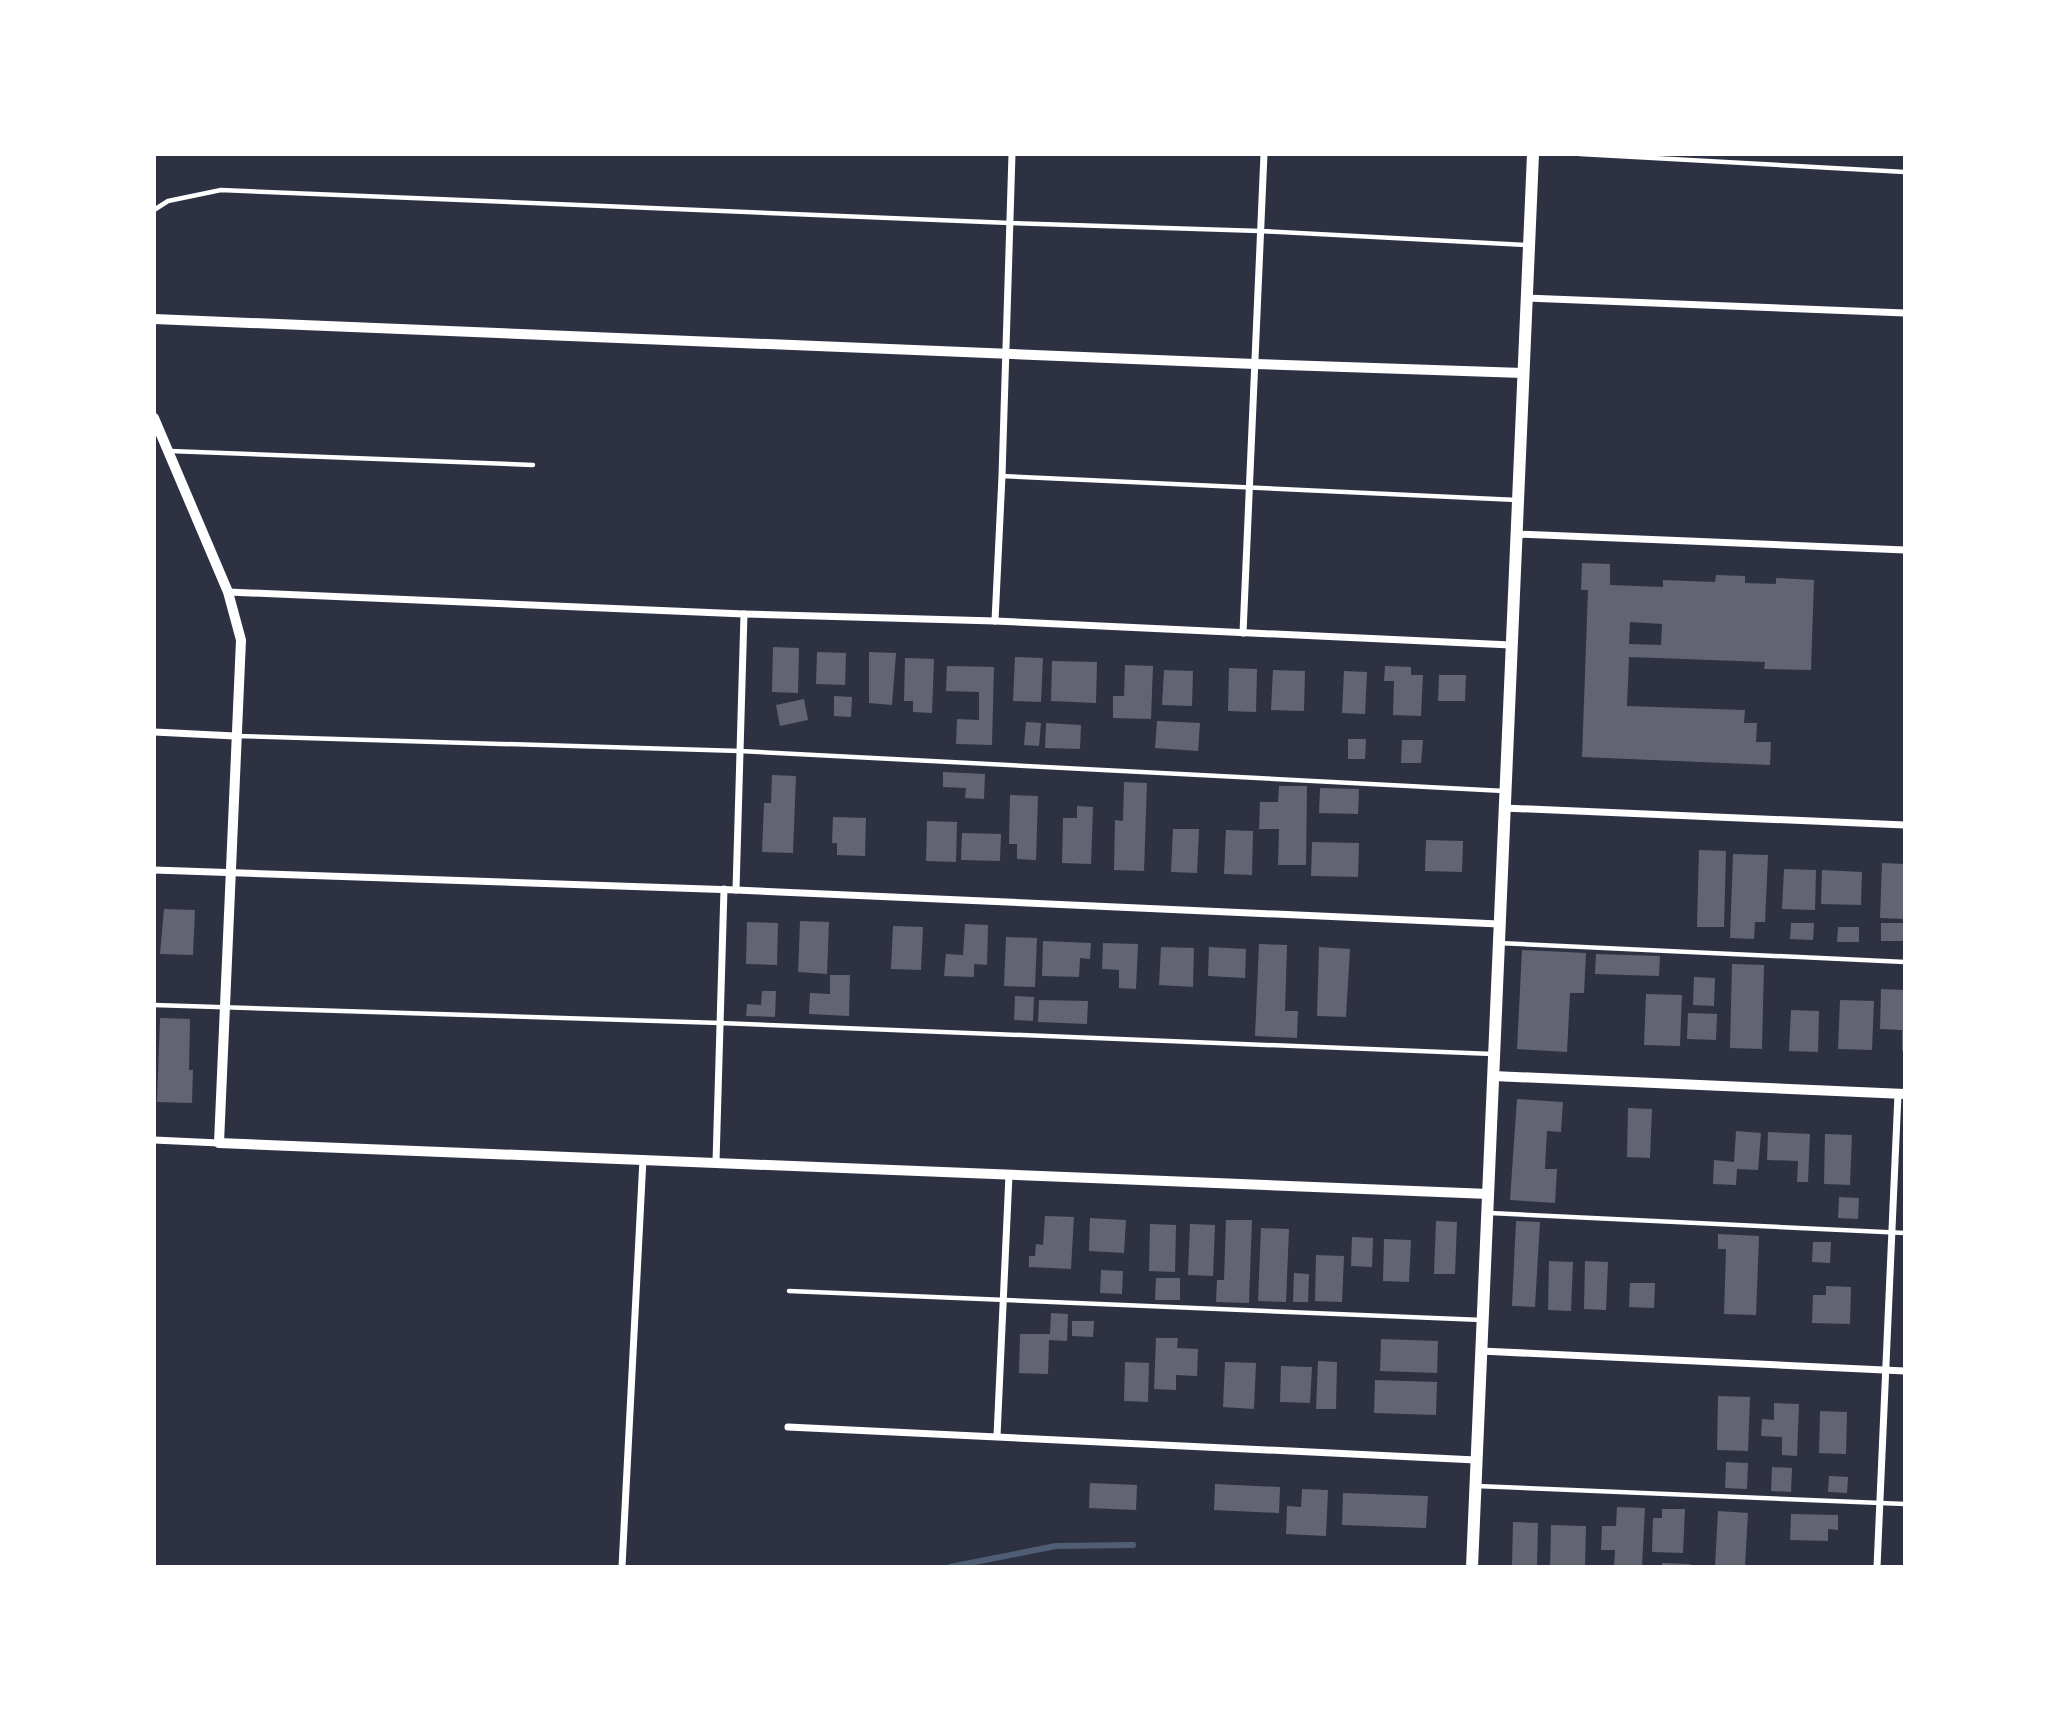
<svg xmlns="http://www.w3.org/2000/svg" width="2059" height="1721" font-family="'Crimson Pro',serif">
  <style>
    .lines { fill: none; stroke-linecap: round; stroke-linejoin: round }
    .stream { stroke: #4f5d75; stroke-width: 6 }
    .building { fill: #626471; fill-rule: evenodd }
    .service { stroke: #fff; stroke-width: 4.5 }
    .minor { stroke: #fff; stroke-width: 7 }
    .tertiary { stroke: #fff; stroke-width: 10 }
    .secondary { stroke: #fff; stroke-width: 12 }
  </style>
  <rect width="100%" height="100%" fill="#2d3142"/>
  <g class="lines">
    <path class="stream" d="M950,1567L1056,1546L1133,1545"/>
  </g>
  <g class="building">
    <path d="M1582,563L1610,564V585L1663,587V580L1715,582L1716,575L1745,576V583L1776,584V578L1814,580L1811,670L1764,669L1765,662L1629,657L1627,706L1745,710L1744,723H1757L1756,742H1771L1770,765L1582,757L1588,590H1581ZM1630,622L1662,624L1661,645L1629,644Z"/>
    <path d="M773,647L799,648L798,693L772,692Z"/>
    <path d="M817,652L846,653L845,685L816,684Z"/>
    <path d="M869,652L896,653L892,705L869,703Z"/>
    <path d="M1015,657L1043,658L1041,702L1013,701Z"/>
    <path d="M905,658L934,659L932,713L913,712V701H904Z"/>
    <path d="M1052,661L1097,662L1096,703L1051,701Z"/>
    <path d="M1125,665L1153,666L1151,719L1113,718V696H1124Z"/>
    <path d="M947,666L994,667L992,745L956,744L957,719L979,720V692L946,691Z"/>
    <path d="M1385,666L1411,667V675H1423L1421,716L1393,715L1394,681H1384Z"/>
    <path d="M1229,668L1257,669L1256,712L1228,711Z"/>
    <path d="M1164,670L1193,671L1192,706L1162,705Z"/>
    <path d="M1273,670L1305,671L1304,711L1271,710Z"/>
    <path d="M1344,671L1367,672L1365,714L1342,713Z"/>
    <path d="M1439,675H1466L1465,701H1438Z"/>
    <path d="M834,696L852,697L851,717L834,716Z"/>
    <path d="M804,699L808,720L780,726L776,705Z"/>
    <path d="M1157,721L1200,723L1198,751L1155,748Z"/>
    <path d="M1026,722L1041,723L1039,746L1024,745Z"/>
    <path d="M1046,723L1081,725L1080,749L1045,748Z"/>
    <path d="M1348,739H1366L1365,759H1348Z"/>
    <path d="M1402,740H1423L1421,763H1401Z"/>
    <path d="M943,772L985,774L984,799L965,798L966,788L943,787Z"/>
    <path d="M772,775L796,776L793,853L762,852L764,803H771Z"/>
    <path d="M1124,782L1147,783L1144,871L1114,870L1115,820L1123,821Z"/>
    <path d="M1279,786H1307L1306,865H1278L1279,829H1259L1260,802H1278Z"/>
    <path d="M1320,788L1359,789L1358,814L1319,813Z"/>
    <path d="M1010,795L1038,796L1036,860L1017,859V844H1009Z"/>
    <path d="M1077,806L1093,807L1091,864L1062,863L1063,818H1077Z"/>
    <path d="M833,817L866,818L865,856L837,855V843H832Z"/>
    <path d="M927,821L957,822L956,862L926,861Z"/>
    <path d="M1173,829H1199L1197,873L1171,872Z"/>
    <path d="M1226,830L1253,831L1252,875L1224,874Z"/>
    <path d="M962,833L1001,834L1000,861L961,860Z"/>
    <path d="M1426,840L1463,841L1462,872L1425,871Z"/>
    <path d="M1312,842L1359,843L1358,877L1311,876Z"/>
    <path d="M1699,850L1726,851L1724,927H1697Z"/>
    <path d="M1733,854L1768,855L1765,922H1755L1754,939L1730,938Z"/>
    <path d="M1882,863L1905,864V919L1880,918Z"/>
    <path d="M1784,869L1816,870L1815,910L1782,909Z"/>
    <path d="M1822,870L1862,872L1861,905L1821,904Z"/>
    <path d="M164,909L195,910L193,955L160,954Z"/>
    <path d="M800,921L829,922L827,974L798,972Z"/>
    <path d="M747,922L778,923L777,965L746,964Z"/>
    <path d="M1791,923H1814L1813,940L1790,939Z"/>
    <rect x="1881" y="923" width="23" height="18"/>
    <path d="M965,924L988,925L987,965L974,964V977L944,976L946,954L963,955Z"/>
    <path d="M893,926L923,927L921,970L891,969Z"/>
    <path d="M1838,927H1859V942H1837Z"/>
    <path d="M1006,937L1037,938L1035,987L1004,986Z"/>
    <path d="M1043,941L1091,943L1090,959L1080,958L1079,977L1042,976Z"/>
    <path d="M1103,943L1138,944L1136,989L1119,988V970L1102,969Z"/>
    <path d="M1259,944L1287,945L1285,1011H1298L1297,1038L1255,1036Z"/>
    <path d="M1161,947L1194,948L1193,987L1159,985Z"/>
    <path d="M1209,947L1246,949L1245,978L1208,976Z"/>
    <path d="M1319,947L1350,949L1346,1017L1317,1016Z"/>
    <path d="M1522,950L1586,953L1584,993H1570L1567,1052L1517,1049Z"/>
    <path d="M1596,954L1660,956L1659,976L1595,974Z"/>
    <path d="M1732,964L1764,965L1762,1049L1730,1048Z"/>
    <path d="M830,975H850L849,1016L809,1014L810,993L830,994Z"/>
    <path d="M1694,977L1715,978L1714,1006L1693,1005Z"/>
    <path d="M1881,989L1905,990V1051H1902V1030L1880,1029Z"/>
    <path d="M762,991H776L775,1017L746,1016L747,1004L761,1005Z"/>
    <path d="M1646,994L1682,995L1680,1046L1644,1045Z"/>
    <path d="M1015,996L1034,997L1033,1021L1014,1020Z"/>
    <path d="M1039,1000L1088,1001L1087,1024L1038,1022Z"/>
    <path d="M1840,1000L1874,1001L1872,1050L1838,1049Z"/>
    <path d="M1791,1010L1819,1011L1818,1052L1789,1051Z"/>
    <path d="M1688,1013L1717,1014L1716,1040L1687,1039Z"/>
    <path d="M160,1018L190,1019L189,1070H193L192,1103L157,1102Z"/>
    <path d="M1517,1099L1563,1102L1561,1132L1547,1131L1545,1169H1557L1555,1203L1510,1200Z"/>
    <path d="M1628,1108L1652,1109L1650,1158L1627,1157Z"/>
    <path d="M1736,1131L1761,1133L1758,1170L1737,1169L1736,1185L1713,1184L1714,1160L1734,1162Z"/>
    <path d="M1768,1132L1810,1134L1808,1182H1797L1798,1161L1767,1160Z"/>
    <path d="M1825,1134L1852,1135L1850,1185L1824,1184Z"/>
    <path d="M1839,1197L1859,1198L1858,1219L1838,1218Z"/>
    <path d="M1045,1216L1074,1217L1071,1269L1029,1267V1256H1035L1036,1244L1043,1245Z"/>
    <path d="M1090,1218L1126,1220L1124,1253L1089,1251Z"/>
    <path d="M1226,1220H1252L1249,1303L1216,1302L1217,1280H1224Z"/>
    <path d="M1436,1221L1457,1222L1455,1274H1434Z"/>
    <path d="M1516,1221L1540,1222L1535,1307L1512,1306Z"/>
    <path d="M1150,1224L1176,1225L1175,1272L1149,1271Z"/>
    <path d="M1190,1224L1215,1225L1213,1276L1188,1275Z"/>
    <path d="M1261,1228L1289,1229L1286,1302L1258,1301Z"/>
    <path d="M1718,1234L1759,1236L1756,1315L1724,1314L1726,1249H1718Z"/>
    <path d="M1352,1237L1373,1238L1372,1267L1351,1266Z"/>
    <path d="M1384,1239L1411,1240L1409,1282L1383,1281Z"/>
    <path d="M1813,1242H1831L1830,1263L1812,1262Z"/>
    <path d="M1316,1255L1344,1256L1342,1302L1315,1301Z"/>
    <path d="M1549,1261L1573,1262L1571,1311L1548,1310Z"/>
    <path d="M1585,1261L1608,1262L1606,1310L1584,1309Z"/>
    <path d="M1101,1270L1123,1271L1122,1294L1100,1293Z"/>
    <path d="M1294,1273L1309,1274L1308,1302H1293Z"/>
    <path d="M1156,1278H1180V1300H1155Z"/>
    <path d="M1630,1283H1655L1654,1308L1629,1307Z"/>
    <path d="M1826,1286L1851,1287L1850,1324L1812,1323L1813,1295H1826Z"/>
    <path d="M1051,1313L1068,1314L1067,1341L1049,1340L1048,1374L1019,1373L1020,1334H1050Z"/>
    <path d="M1072,1321H1094L1093,1337L1072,1336Z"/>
    <path d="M1156,1338H1178L1177,1348L1198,1349L1197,1376L1176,1375V1390L1154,1389Z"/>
    <path d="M1381,1339L1438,1341L1437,1373L1380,1371Z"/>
    <path d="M1318,1361L1337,1362L1336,1409H1316Z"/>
    <path d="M1125,1362L1149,1363L1148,1402L1124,1401Z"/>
    <path d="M1225,1362L1256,1363L1254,1409L1223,1407Z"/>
    <path d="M1281,1366L1312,1367L1310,1403L1280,1402Z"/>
    <path d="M1375,1380L1437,1382L1436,1415L1374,1413Z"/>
    <path d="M1718,1396L1750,1397L1748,1451L1717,1450Z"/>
    <path d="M1774,1403L1799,1404L1797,1456L1782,1455V1437L1761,1436L1762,1419L1774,1420Z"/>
    <path d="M1820,1411L1847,1412L1846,1454L1819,1453Z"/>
    <path d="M1726,1462L1748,1463L1747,1489L1725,1488Z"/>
    <path d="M1772,1467L1792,1468L1791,1492L1771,1491Z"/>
    <path d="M1829,1476L1848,1477L1847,1493L1828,1492Z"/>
    <path d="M1090,1483L1137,1485L1136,1510L1089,1508Z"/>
    <path d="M1215,1484L1280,1487L1279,1513L1214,1510Z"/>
    <path d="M1302,1489L1328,1490L1326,1536L1286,1534L1287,1506L1301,1507Z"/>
    <path d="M1343,1493L1428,1496L1426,1528L1342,1525Z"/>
    <path d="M1617,1507L1645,1508L1642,1567H1614L1615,1550H1601L1602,1526H1616Z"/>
    <path d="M1662,1509H1685L1683,1553L1652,1552L1653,1518H1662Z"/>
    <path d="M1718,1511L1748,1513L1745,1567H1715Z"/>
    <path d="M1791,1514L1838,1515V1530L1828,1529V1541L1790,1540Z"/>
    <path d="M1513,1522L1538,1523L1537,1567H1512Z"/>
    <path d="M1551,1525L1586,1526L1585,1567H1550Z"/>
    <path d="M1662,1563L1690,1564V1567H1662Z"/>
  </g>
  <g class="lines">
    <g class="service">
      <path d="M1580,154L1905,172"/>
      <path d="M154,210L168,201L221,190L1010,223L1260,231L1528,245"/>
      <path d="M170,451L533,465"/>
      <path d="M1002,476L1517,500"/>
      <path d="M236,736L740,751L1504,791"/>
      <path d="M1499,943L1905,962"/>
      <path d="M154,1005L720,1023L1493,1054"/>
      <path d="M1490,1213L1905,1233"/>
      <path d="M789,1291L1482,1320"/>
      <path d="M1476,1486L1905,1504"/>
    </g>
    <g class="minor">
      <path d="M1526,298L1905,313"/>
      <path d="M1516,534L1905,550"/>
      <path d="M228,592L744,614L995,621L1511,645"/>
      <path d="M995,621L1002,476L1012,154"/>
      <path d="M1243,633L1264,154"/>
      <path d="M154,732L235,736"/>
      <path d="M1504,808L1905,825"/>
      <path d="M154,870L736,890L1499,924"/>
      <path d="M736,890L744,614"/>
      <path d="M154,1140L219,1143"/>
      <path d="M716,1162L724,889"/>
      <path d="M1481,1351L1905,1371"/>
      <path d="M788,1427L1476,1460"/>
      <path d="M997,1436L1009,1175"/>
      <path d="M622,1567L643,1159"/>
      <path d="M1877,1567L1898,1094"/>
    </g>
    <g class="tertiary">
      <path d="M154,319L1255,364L1523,373"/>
      <path d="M154,418L228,592L241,640L219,1143L1489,1194"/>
      <path d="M1493,1076L1905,1094"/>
    </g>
    <path class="secondary" d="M1472,1567L1533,154"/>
  </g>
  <rect width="2059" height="1721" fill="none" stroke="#ffffff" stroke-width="312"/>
</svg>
